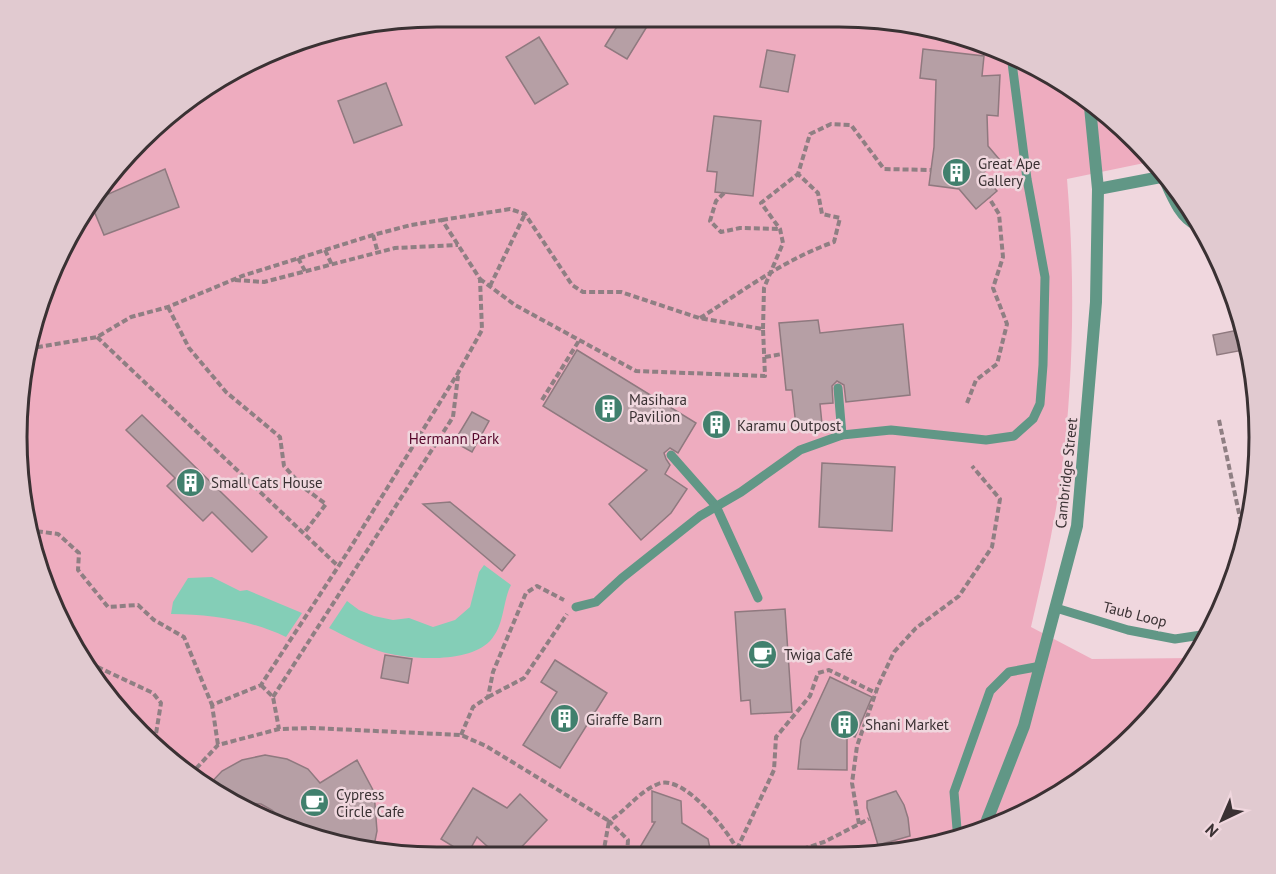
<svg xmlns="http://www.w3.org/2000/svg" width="1276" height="874" font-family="'PT Sans',sans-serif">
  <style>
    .green { fill: #eeacbf }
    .water { fill: #84ceb7 }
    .building { fill: #b69fa5; stroke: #8f797f; stroke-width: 1.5 }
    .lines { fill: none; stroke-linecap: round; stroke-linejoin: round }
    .path { stroke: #8f7f83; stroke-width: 4; stroke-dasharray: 6 3; stroke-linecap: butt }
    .service { stroke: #619786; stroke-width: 9 }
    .minor { stroke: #619786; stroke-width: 12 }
    .tertiary { stroke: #619786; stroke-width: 12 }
    .labels { text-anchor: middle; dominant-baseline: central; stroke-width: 5; stroke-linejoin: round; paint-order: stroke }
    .poi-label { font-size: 15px; fill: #3a3133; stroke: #f0d7de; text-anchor: start }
    .park-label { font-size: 15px; fill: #55072b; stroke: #f0d7de }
    .street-label { font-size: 15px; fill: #3a3133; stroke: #f0d7de }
    .rim { fill: none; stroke: #3a3133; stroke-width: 3 }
  </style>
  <rect width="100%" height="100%" fill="#f0d7de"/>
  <path class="green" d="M437,17L921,25L1025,60L1137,140L1154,161L1067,179C1075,276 1074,374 1062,470C1055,523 1043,575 1031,627L1092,659L1195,658L1188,671L1136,735L1025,814L921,849L437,857L355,849L276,825L203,786L139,734L60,623L25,519L20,382L49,276L121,160L204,87L328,31Z"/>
  <g class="water">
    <path d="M484,565L511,585C502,603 505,625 490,641C468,664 407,660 379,651C362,645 345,636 329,628L347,601L359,610L374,616L393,620L409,618L433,627L455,620L470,607L479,572Z"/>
    <path d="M212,577L240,591L247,590L302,613L286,637C250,620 211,614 171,614L173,602L188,578Z"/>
  </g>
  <g class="building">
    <path d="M621,20H651L627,59L605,46Z"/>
    <path d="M539,37L568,84L535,104L506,57Z"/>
    <path d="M923,49L984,56L982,76L1000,75L998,116L987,115L988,146L999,159L982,174L997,191L976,209L959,189L929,185L934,147L936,80L920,78Z"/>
    <path d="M767,50L795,55L788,92L760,87Z"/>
    <path d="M386,83L402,125L354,143L338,101Z"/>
    <path d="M714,116L761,121L753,196L715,192L717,172L707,171Z"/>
    <path d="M165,169L179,207L104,235L92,206L97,199Z"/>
    <path d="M818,320L820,333L903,324L910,395L846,402L844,385L837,381L832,386L833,403L820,404L822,424L796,426L792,390H786L779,323Z"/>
    <path d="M1243,329L1249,349L1217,355L1213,335Z"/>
    <path d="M577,350L696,423L678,453L670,448L664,453L666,459L670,465L665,474L687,489L671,513L641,540L609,504L647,470L543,406Z"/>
    <path d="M472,412L489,421L472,452L454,442Z"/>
    <path d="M142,415L267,537L252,552L212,512L203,521L167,486L175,478L126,430Z"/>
    <path d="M822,463L895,467L892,531L819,527Z"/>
    <path d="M450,502L515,555L502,571L423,504Z"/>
    <path d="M785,609L792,712L751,714L750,700L741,701L735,612Z"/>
    <path d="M385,655L412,659L408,683L381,678Z"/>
    <path d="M555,660L607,693L560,768L523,745L557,692L541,682Z"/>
    <path d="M830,677L872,697L855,737L847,734V770L798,769L801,740Z"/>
    <path d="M265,755L287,759L308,769L320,783L357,760L374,792L377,831L373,851L355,849L285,828L280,818L272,810L261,804L249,803L238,805L206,788L222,771L242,760Z"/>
    <path d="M473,788L507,808L520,794L547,820L513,856H498L477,837L467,855L441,839Z"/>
    <path d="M652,791L681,801L682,823L708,839L711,853L636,854L655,822H652Z"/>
    <path d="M896,791L904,805L908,818L910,836L878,845L867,808V801Z"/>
  </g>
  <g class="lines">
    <g class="path">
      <path d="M724,193L716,201L710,221L721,232L740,228L779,229"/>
      <path d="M442,220L510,209L525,214L572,285L583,292H621L699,318L763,329L765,376L636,371L515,305L480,279"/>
      <path d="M373,235L378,253"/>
      <path d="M325,250L332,265"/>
      <path d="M298,258L305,271"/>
      <path d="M235,280L264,282L395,248L458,245"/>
      <path d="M490,286L525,214"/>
      <path d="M168,307L189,348L226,392L280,437L284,466L304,488L326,504L304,533"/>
      <path d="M700,318C743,291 785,259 834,242L840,218L822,214L818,193L798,174"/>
      <path d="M763,329L764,288L783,243L780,229L761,203L798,174L810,134L831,124L851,125L884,169L931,170"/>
      <path d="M97,337L338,566"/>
      <path d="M29,351L33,348L97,337L131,317L168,307L242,276L373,235L411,225L442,220L480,279L482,330L458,373L349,550L261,685L212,705L218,745"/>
      <path d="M765,357L782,354"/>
      <path d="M542,400L580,339"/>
      <path d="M967,403L976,380L997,364L1007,324L993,288L1003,257L999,214L989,198"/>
      <path d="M1219,420L1245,541"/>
      <path d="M28,530L58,534L79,553L78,570L108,607L138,605L154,620L184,637L212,705"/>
      <path d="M89,663L153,693L161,703L154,746"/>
      <path d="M261,685L273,697L279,729"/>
      <path d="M273,697L453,417L458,376"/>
      <path d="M488,697L524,678L567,614"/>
      <path d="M461,735L473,707L488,697L493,672L526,593L537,586L564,600"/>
      <path d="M190,775L218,745L279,729L312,728L461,735L486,746L609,821L603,855"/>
      <path d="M859,824L852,783L857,746L878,686L894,652L916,628L959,596L992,547L1000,499L972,466"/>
      <path d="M737,849L774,770L776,737L810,696L818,673L829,670L876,693"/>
      <path d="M794,852L824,842L869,819"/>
      <path d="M627,854L628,840L609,821C626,811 638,792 658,784C683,773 727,830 737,849L748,852"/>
    </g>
    <g class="service">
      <path d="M1162,177C1170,194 1178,218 1196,226"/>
      <path d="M838,388L842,435"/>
      <path d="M671,455L716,506L758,598"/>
      <path d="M576,607L596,602L622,578L700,516L741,492L800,450L842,435L891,430L986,440L1014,436L1033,419L1040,404L1043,365L1045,277L1027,179L1011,55"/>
      <path d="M1056,608L1128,630L1175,639L1208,634"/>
      <path d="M960,836L957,829L954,792L990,691L1009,672L1041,666"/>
    </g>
    <path class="minor" d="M1098,189L1166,176"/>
    <g class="tertiary">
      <path d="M303,42L336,30"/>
      <path d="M984,828L1024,726L1077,526L1096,302L1098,189L1090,107"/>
    </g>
  </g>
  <defs>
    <symbol id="building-disc" viewBox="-11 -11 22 22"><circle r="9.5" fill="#41806d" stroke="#f0d7de"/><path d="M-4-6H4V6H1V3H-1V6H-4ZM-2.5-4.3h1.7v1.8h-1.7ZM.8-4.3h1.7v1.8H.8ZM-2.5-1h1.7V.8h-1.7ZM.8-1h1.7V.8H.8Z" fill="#fff"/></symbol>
    <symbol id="cafe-disc" viewBox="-11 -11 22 22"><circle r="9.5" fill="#41806d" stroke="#f0d7de"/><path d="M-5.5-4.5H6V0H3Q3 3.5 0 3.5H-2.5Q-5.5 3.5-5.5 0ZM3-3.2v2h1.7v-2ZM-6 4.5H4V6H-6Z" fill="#fff"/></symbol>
  </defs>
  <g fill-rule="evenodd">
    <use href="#building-disc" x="940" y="156" width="33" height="33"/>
    <use href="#building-disc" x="592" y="392" width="33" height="33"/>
    <use href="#building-disc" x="700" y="408" width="33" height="33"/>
    <use href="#building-disc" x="174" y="466" width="33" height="33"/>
    <use href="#cafe-disc" x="746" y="638" width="33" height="33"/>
    <use href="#building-disc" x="548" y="702" width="33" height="33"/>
    <use href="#building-disc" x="828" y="708" width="33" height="33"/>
    <use href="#cafe-disc" x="298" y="786" width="33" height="33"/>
  </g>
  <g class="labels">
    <g class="poi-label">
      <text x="978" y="163">Great Ape<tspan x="978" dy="17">Gallery</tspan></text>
      <text x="629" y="399">Masihara<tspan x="629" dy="17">Pavilion</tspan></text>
      <text x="737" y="425">Karamu Outpost</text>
      <text x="211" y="482">Small Cats House</text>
      <text x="784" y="654">Twiga Café</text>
      <text x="586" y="719">Giraffe Barn</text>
      <text x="865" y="724">Shani Market</text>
      <text x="336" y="794">Cypress<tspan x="336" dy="17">Circle Cafe</tspan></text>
    </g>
    <g class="park-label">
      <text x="454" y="438">Hermann Park</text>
    </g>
    <g class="street-label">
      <text transform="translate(1066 473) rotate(-84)">Cambridge Street</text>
      <text transform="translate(1135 614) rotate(14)">Taub Loop</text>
    </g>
  </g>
  <path d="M0 0H1276V874H0ZM437 27H839A410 410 0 0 1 1249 437V437A410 410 0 0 1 839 847H437A410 410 0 0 1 27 437V437A410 410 0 0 1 437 27Z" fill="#e1cad0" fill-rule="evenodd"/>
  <path class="rim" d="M437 27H839A410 410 0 0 1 1249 437V437A410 410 0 0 1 839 847H437A410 410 0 0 1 27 437V437A410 410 0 0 1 437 27Z"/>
  <g transform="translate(1222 820) rotate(224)" stroke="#f0d7de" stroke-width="4.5" paint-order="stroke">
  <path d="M0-4.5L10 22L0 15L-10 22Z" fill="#3a3133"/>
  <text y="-9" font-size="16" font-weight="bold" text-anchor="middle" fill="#3a3133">N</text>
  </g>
</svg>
